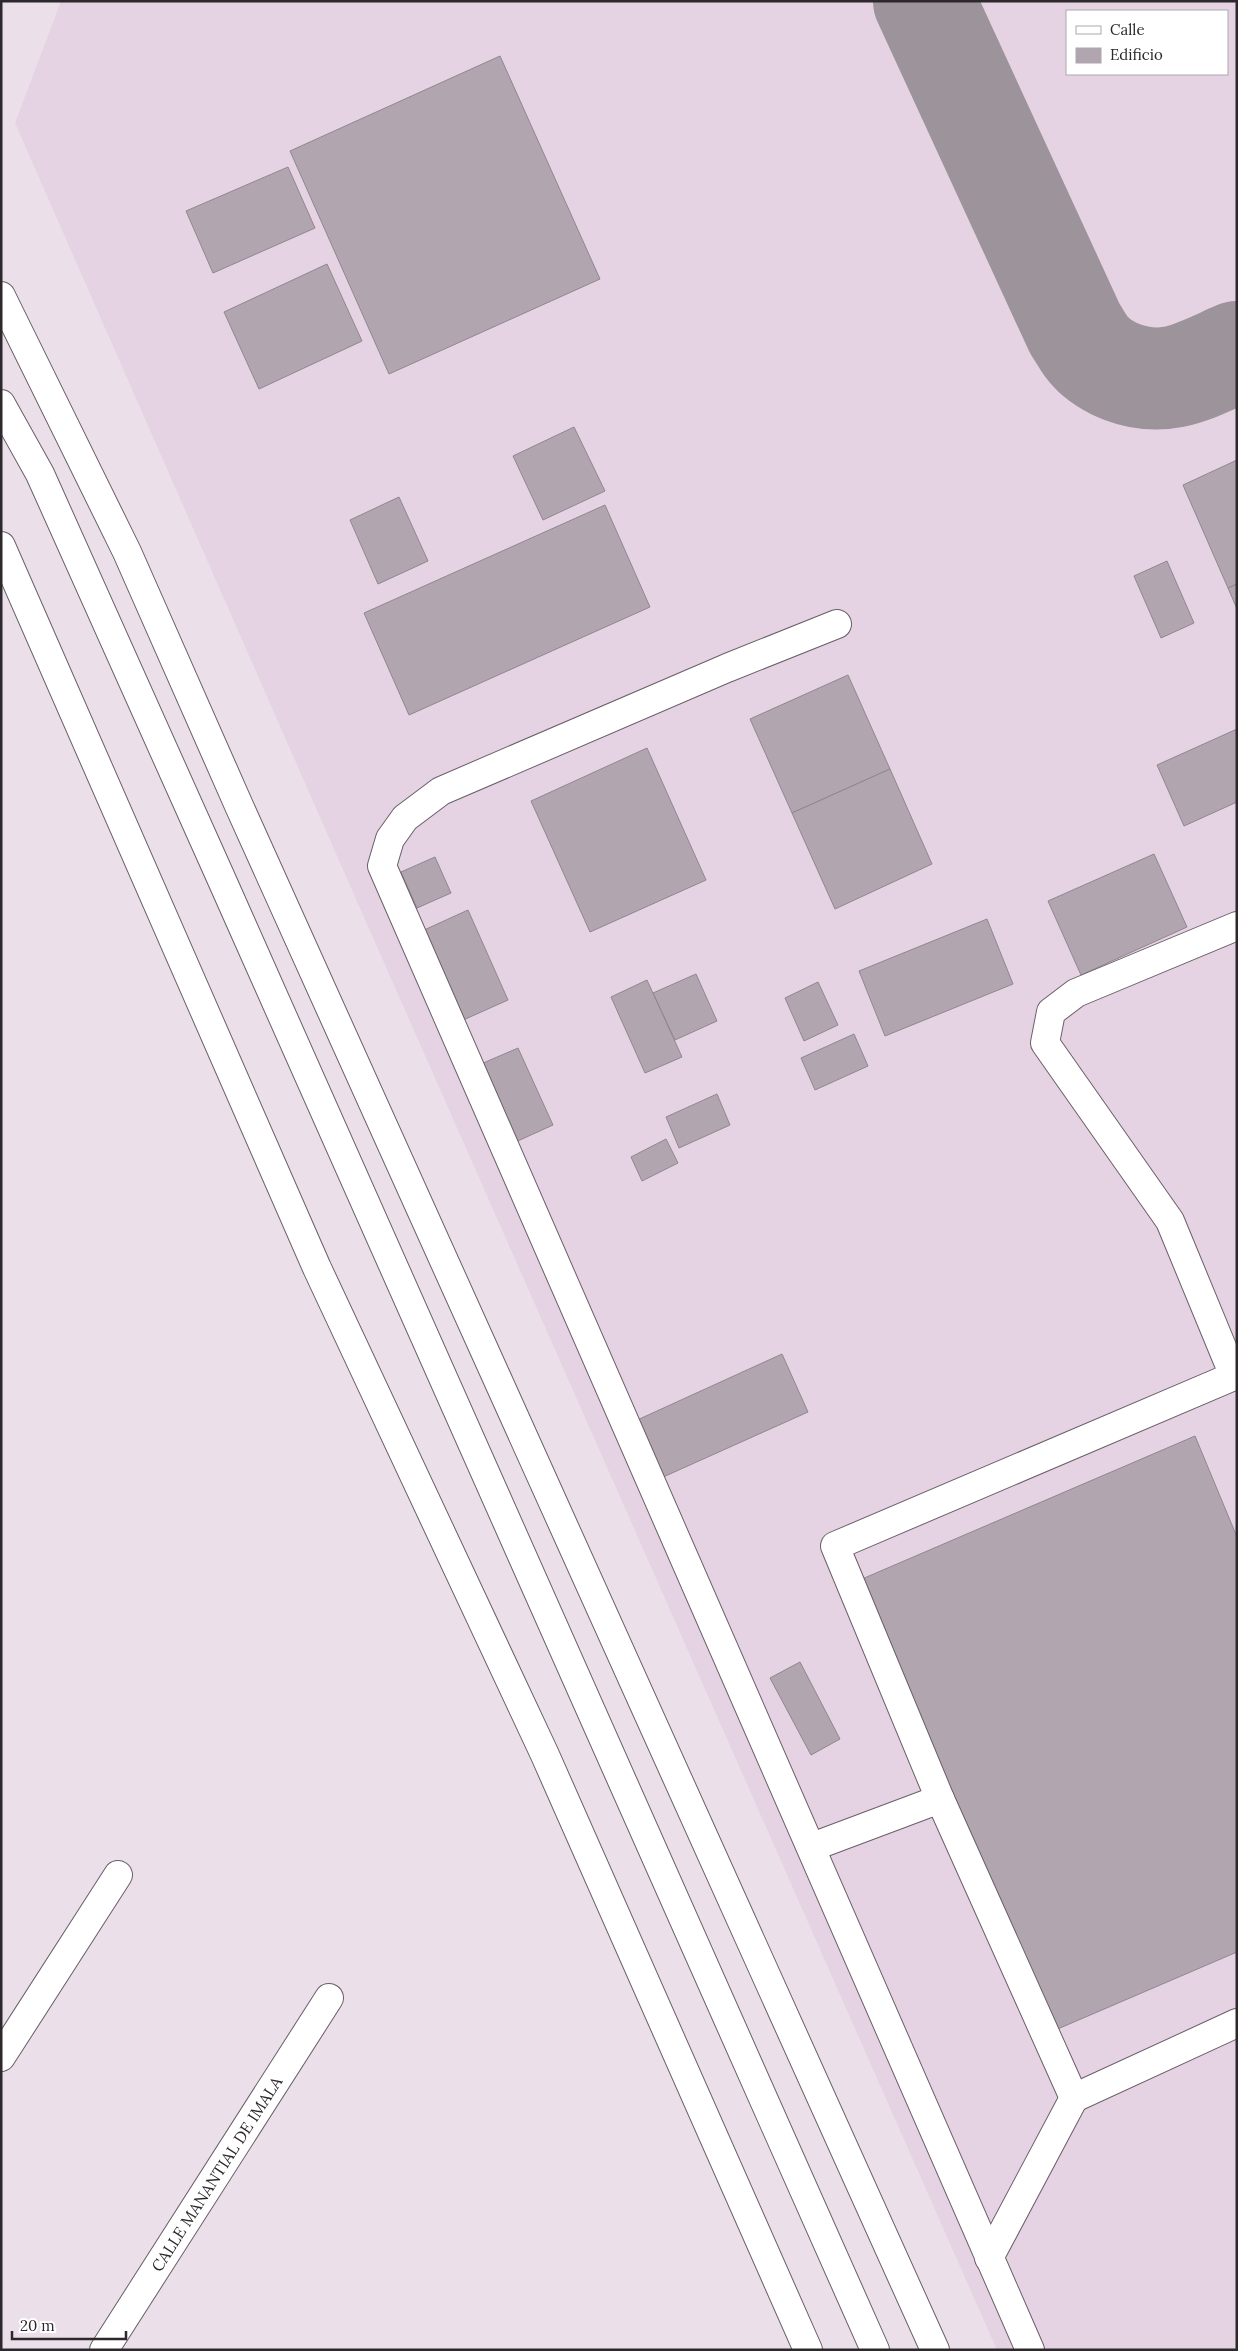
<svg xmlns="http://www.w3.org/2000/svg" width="1238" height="2351" font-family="Lora,serif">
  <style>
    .built { fill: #e5d3e3; fill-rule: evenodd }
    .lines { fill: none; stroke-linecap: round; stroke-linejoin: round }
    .taxiway { stroke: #9c939b; stroke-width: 102 }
    .building { fill: #b1a6b0; stroke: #918690 }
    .minor-casing { stroke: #695f68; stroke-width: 30 }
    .minor { stroke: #fff; stroke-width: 28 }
    .labels { text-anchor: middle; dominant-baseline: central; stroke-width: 4; stroke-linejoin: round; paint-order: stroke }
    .street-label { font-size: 16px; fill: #2c282c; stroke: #fff }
  </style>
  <rect width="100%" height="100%" fill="#ebdfe9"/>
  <path class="built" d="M61,1H1237V2350H997L359,906L15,123ZM1067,11H1227V74H1067Z"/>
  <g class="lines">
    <path class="taxiway" d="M924,1L1075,329C1080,336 1084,345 1090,351C1098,360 1111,368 1122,372C1167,389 1196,370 1237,352"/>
  </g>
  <g class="building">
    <path d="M500,56L600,279L389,374L290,151Z"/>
    <path d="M288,167L315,228L213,273L186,211Z"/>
    <path d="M327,264L362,341L259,389L224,312Z"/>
    <path d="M574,427L605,491L543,520L513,456Z"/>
    <path d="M1237,460V584L1228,588L1183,485Z"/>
    <path d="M399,497L428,561L378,584L350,520Z"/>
    <path d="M605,505L650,607L409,715L364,613Z"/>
    <path d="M1167,561L1194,623L1161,638L1134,576Z"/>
    <path d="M1237,584V609L1228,588Z"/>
    <path d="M848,675L890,769L792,813L750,719Z"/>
    <path d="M1237,729V802L1184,826L1157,765Z"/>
    <path d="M647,748L706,880L590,932L531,801Z"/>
    <path d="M890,769L932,864L835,909L792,813Z"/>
    <path d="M1154,854L1187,927L1081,975L1048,901Z"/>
    <path d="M435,857L451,893L417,908L401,872Z"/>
    <path d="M468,910L508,1000L461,1021L422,931Z"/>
    <path d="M987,919L1013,984L885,1036L859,971Z"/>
    <path d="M696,974L717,1021L675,1040L653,993Z"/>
    <path d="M647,980L682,1057L645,1073L611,997Z"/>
    <path d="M818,982L838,1025L804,1041L785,998Z"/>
    <path d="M854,1034L868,1066L815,1090L801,1058Z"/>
    <path d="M518,1048L553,1125L509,1145L474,1067Z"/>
    <path d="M717,1094L730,1125L679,1148L666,1117Z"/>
    <path d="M666,1139L678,1163L642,1181L631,1157Z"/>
    <path d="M782,1354L808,1412L661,1478L635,1421Z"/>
    <path d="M1195,1436L1237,1537V1952L1053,2031L862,1579Z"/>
    <path d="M800,1662L840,1739L811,1755L770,1678Z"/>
  </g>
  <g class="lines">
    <defs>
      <g id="minor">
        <path d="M1,296L127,552L240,808L935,2350"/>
        <path d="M1,404L40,474L221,878L875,2350"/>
        <path d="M1,546L317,1268L545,1755L808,2350"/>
        <path d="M837,624L727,668L441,791L405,818L390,839L382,866L1030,2350"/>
        <path d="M940,1799L835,1546L1234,1376L1170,1221L1045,1043L1051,1012L1076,993L1237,926"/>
        <path d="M812,1847L940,1799L1074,2098L1237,2023"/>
        <path d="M1,2057L118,1875"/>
        <path d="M989,2258L1074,2098"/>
        <path id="s1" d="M104,2350L329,1998"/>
      </g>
    </defs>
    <use href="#minor" class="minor-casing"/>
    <use href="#minor" class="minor"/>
  </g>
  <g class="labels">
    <g class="street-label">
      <text stroke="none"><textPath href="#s1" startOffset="209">CALLE MANANTIAL DE IMALA</textPath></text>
    </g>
  </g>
  <rect width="1238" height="2351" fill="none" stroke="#2c282c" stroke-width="5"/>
  <rect x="1066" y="10" width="162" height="65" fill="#ffffff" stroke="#aba9ab"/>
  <rect x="1076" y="26" width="25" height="8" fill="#ffffff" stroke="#aba9ab"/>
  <text x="1110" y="35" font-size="15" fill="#2c282c">Calle</text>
  <rect x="1076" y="48" width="25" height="15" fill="#b1a6b0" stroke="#aba9ab"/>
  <text x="1110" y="60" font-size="15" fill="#2c282c">Edificio</text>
  <path d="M12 2331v8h114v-8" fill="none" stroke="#2c282c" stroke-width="2.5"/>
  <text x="20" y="2331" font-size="15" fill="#2c282c" stroke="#ffffff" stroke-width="4" paint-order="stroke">20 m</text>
</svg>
